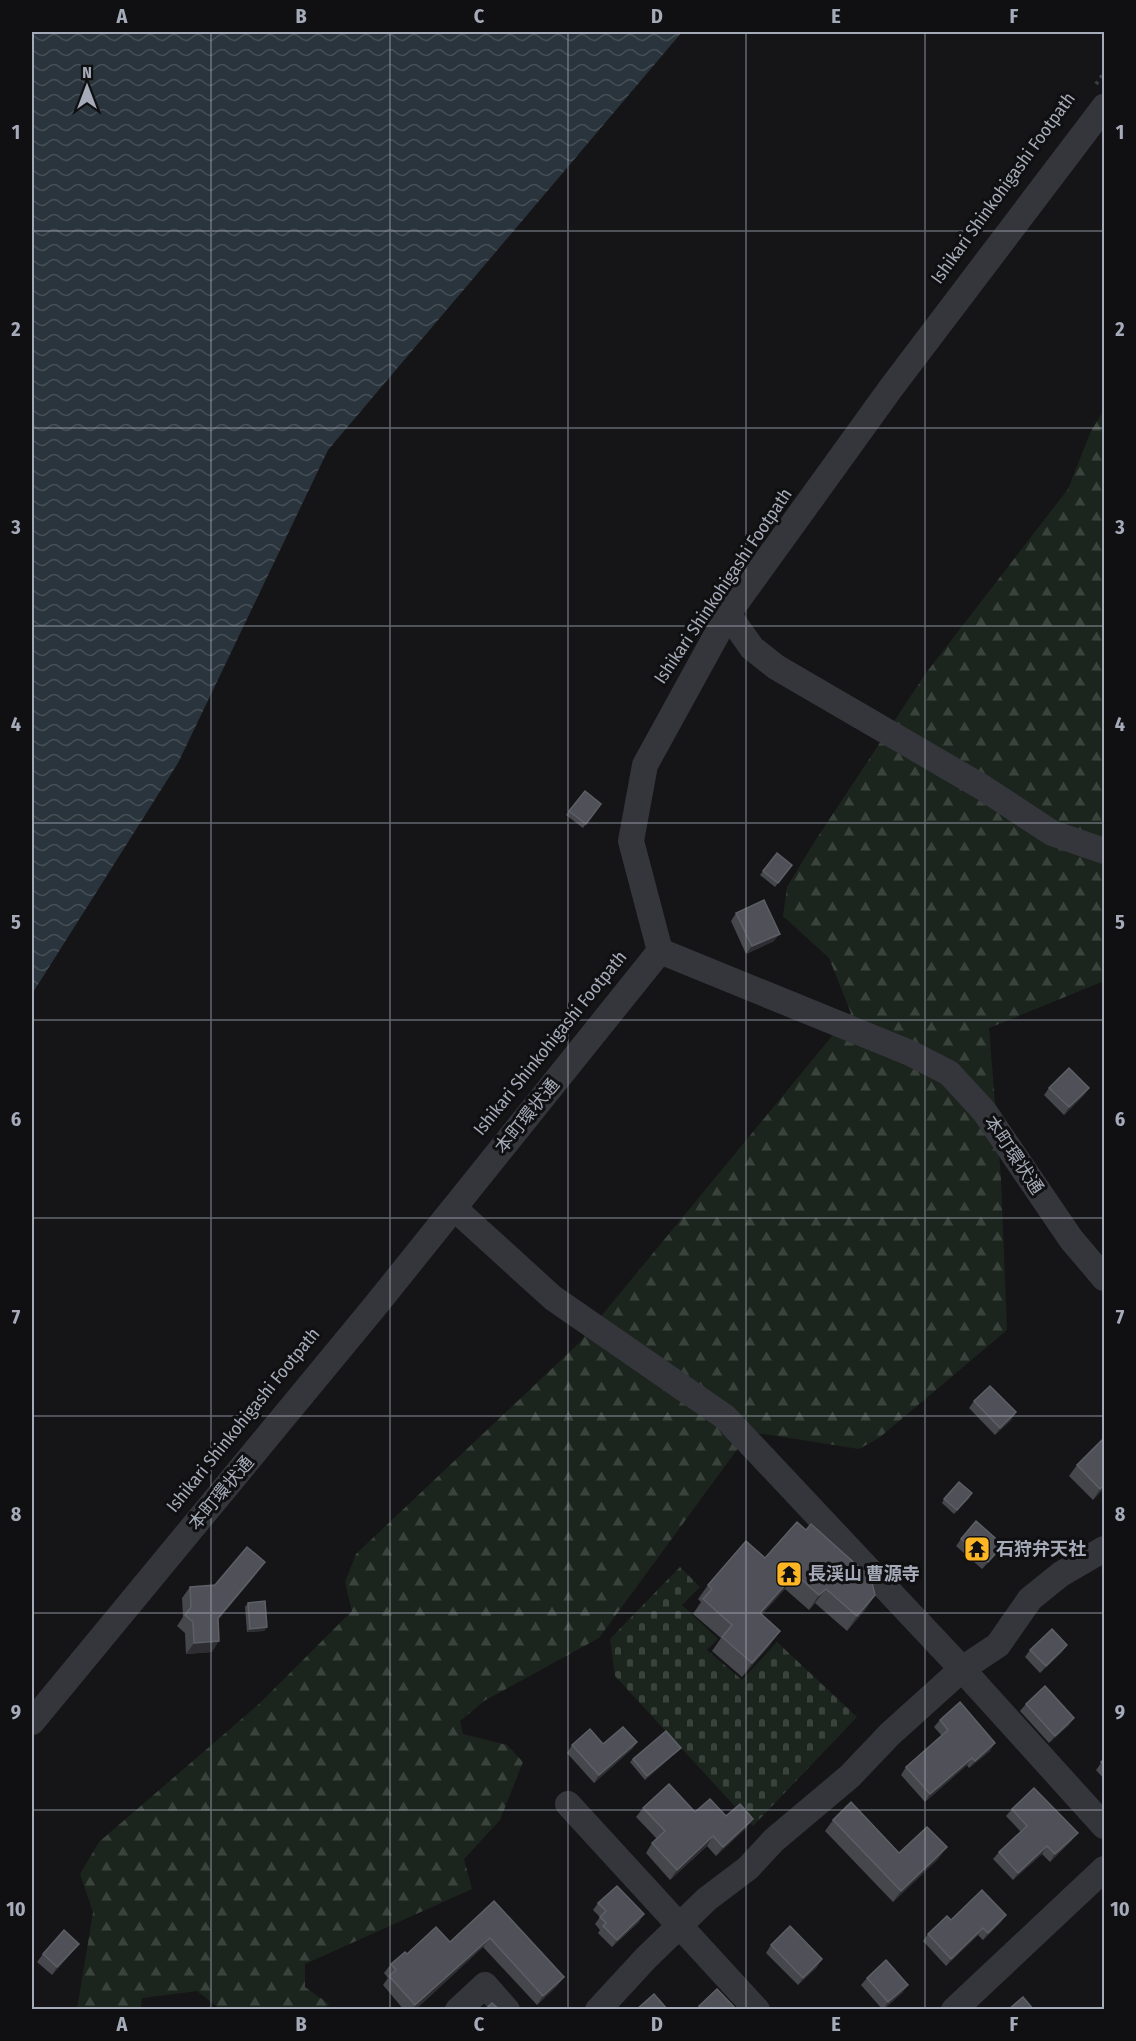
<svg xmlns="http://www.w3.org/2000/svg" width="1136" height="2041" font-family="'Fira Sans Condensed','Noto Sans JP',sans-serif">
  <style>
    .forest { fill: url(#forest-firs) }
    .cemetery { fill: url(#cemetery-stones) }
    .water { fill: url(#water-waves) }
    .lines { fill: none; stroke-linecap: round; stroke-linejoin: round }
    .path { stroke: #3b3d43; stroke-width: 4; stroke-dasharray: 3 4.5; stroke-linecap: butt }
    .street { stroke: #35363c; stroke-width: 26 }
    .wall { fill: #45474c }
    .shaded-wall { fill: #2e2e32 }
    .building { fill: #505158; stroke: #5d5f67; stroke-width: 1.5 }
    .grid { fill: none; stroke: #a5abb8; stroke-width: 1.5; stroke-opacity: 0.55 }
    .labels { text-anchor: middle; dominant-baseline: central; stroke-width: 6; stroke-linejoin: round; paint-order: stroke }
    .street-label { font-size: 18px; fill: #a5abb8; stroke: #101012 }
    .poi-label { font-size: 18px; font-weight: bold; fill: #a5abb8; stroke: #101012; text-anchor: start }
    .neatline { fill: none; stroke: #a5abb8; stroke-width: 2 }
    .grid-label { font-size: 20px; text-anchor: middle; font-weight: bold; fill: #a5abb8 }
  </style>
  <defs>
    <pattern id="forest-firs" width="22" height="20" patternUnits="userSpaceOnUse" patternTransform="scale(1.5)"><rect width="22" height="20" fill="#1c251d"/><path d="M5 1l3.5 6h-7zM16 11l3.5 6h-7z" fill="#3a423c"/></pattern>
    <pattern id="cemetery-stones" width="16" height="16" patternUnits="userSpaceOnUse" patternTransform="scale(1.5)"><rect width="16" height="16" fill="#1c251d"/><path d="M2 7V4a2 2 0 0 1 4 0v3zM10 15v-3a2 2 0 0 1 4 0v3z" fill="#3a423c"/></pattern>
    <pattern id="water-waves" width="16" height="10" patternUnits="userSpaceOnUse" patternTransform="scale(1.5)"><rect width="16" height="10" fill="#2a343c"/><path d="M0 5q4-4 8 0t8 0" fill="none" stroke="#464f56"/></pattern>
  </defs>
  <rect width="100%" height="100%" fill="#151517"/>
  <path class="forest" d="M1104,410V981L989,1028L1001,1179L1007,1330L879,1438L859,1449L750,1432L599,1638L484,1701L460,1721L463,1734L507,1745L523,1762L500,1820L464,1859L472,1889L305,1964V1987L329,2004L325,2009H220L197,1991L142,1998L141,2009L77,2010L93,1912L80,1874L99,1842L259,1704L352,1611L345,1582L356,1554L579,1343L851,1013L829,958L783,916L787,887L813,844L926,673L1068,489L1091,431Z"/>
  <path class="cemetery" d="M680,1567L700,1587L682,1605L718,1639L707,1650L742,1680L777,1642L857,1717L753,1826L615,1676L610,1639Z"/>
  <path class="water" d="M32,32H682L328,450L178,763L32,994Z"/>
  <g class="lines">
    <path class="path" d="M1096,84L1104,73"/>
    <g class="street">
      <path d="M728,614L752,648L776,667L982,787L1052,833L1104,851"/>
      <path d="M660,951L631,841L645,765L728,614L891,388L1104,107"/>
      <path d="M454,1208L553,1298L725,1417L962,1669L1104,1826"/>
      <path d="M32,1722L376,1305L660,951L910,1053L949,1073L984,1111L1071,1239L1104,1278"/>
      <path d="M568,1804L757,2010"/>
      <path d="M458,2010L485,1985L507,2010"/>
      <path d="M598,2010L646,1958L707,1899L748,1868L774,1840L850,1776L890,1734L962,1669L998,1645L1030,1599L1061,1574L1104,1549"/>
      <path d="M954,2010L1104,1869"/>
    </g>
  </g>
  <g class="wall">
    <path d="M585,791L601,804L583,828L566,815Z"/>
    <path d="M777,853L792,865L775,887L760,875Z"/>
    <path d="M736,913L774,941L746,954L731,921Z"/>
    <path d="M1049,1088H1089L1084,1095L1064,1115L1044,1095Z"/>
    <path d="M974,1401L1016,1412L1011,1420L995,1435L969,1408Z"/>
    <path d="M1077,1465L1104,1488L1093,1500L1069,1476Z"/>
    <path d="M970,1497L954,1514L942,1503L944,1499Z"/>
    <path d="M961,1539L998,1552L982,1569L956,1546Z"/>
    <path d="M765,1558L875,1595L865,1610L847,1631L815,1603L809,1610L785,1589L762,1614L770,1645L742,1677L712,1651L721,1638L693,1614L701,1602L698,1599L708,1585Z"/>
    <path d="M257,1573L218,1620L212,1652L186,1654L185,1633L177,1626L183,1617L182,1598L190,1587L215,1585Z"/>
    <path d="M248,1603L267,1627L264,1631L247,1632L245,1607Z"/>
    <path d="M1067,1645L1062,1652L1040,1673L1025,1657L1030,1650Z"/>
    <path d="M1026,1704L1069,1725L1049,1743L1020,1711Z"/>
    <path d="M940,1720L990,1751L969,1768L967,1765L925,1802L901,1775L906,1767L942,1736L934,1727Z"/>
    <path d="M637,1742L632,1749L594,1783L567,1753L572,1745L603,1744Z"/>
    <path d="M681,1748L678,1751L645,1780L630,1762L633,1759Z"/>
    <path d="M1104,1759V1779L1096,1770Z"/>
    <path d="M643,1808L695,1812L753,1819L746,1828L716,1856L707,1846L670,1880L646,1853L652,1843L657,1839L636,1817Z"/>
    <path d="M1012,1809L1072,1840L1050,1862L1042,1854L1013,1880L993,1859L999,1852L1021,1832L1006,1816Z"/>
    <path d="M833,1820L899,1853L939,1858L893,1902L825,1831Z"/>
    <path d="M494,1901L564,1977L557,1986L537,2005L483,1947L415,2010H404L383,1985L388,1978L384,1973L391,1964L407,1954L450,1942Z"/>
    <path d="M598,1903L639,1922L612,1947L598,1933L600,1930L595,1924L600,1917L593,1910Z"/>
    <path d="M951,1920L1001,1922L983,1940L978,1935L946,1966L923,1941L928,1934Z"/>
    <path d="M79,1944L73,1951L52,1975L37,1962L43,1954Z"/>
    <path d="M771,1945L817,1967L798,1985L766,1953Z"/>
    <path d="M867,1978L903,1992L883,2010L861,1985Z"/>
  </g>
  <g class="shaded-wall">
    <path d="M780,934L774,941L746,954L752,946Z"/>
    <path d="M1089,1088L1084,1095L1064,1115L1069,1107Z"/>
    <path d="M1016,1412L1011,1420L995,1435L1000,1428Z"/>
    <path d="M1104,1485V1488L1093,1500L1100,1489Z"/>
    <path d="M1003,1545L998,1552L982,1569L988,1562Z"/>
    <path d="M265,1562L257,1573L210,1629L218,1618Z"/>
    <path d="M795,1574L785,1589L750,1627L760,1613Z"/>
    <path d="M826,1589L815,1603L809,1610L819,1595Z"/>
    <path d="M875,1595L865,1610L847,1631L857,1616Z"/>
    <path d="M267,1627L264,1631L247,1632L250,1629Z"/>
    <path d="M780,1631L770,1645L742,1677L752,1663Z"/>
    <path d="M219,1641L212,1652L186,1654L194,1643Z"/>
    <path d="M1067,1645L1062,1652L1040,1673L1046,1666Z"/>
    <path d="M1074,1718L1069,1725L1049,1743L1055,1736Z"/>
    <path d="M637,1742L632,1749L594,1783L599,1775Z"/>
    <path d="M995,1743L990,1751L969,1768L975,1761Z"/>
    <path d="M681,1748L678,1751L645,1780L647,1776Z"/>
    <path d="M972,1758L967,1765L925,1802L930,1794Z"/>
    <path d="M753,1819L746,1828L716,1856L723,1847Z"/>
    <path d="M1078,1833L1072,1840L1050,1862L1055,1854Z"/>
    <path d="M713,1836L707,1846L670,1880L677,1870Z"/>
    <path d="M1047,1846L1042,1854L1013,1880L1018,1873Z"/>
    <path d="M947,1847L939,1858L893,1902L901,1891Z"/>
    <path d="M644,1914L639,1922L612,1947L617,1940Z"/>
    <path d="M1006,1915L1001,1922L983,1940L988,1933Z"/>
    <path d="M983,1928L978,1935L946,1966L951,1959Z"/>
    <path d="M490,1938L483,1947L415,2010H412L415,2005Z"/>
    <path d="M79,1944L73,1951L52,1975L57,1967Z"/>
    <path d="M822,1959L817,1967L798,1985L803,1978Z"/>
    <path d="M564,1977L557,1986L537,2005L543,1996Z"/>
    <path d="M908,1985L903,1992L883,2010L888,2002Z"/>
  </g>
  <g class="building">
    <path d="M585,791L601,804L586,824L569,811Z"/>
    <path d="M777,853L792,865L778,883L763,871Z"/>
    <path d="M764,900L780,934L752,946L736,913Z"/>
    <path d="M1069,1068L1089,1088L1069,1107L1049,1088Z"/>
    <path d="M990,1386L1016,1412L1000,1428L974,1401Z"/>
    <path d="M1104,1438V1485L1100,1489L1077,1465Z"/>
    <path d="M959,1482L972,1493L957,1510L944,1499Z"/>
    <path d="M976,1521L1003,1545L988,1562L961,1539Z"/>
    <path d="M797,1522L806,1530L811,1524L871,1578L875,1595L857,1616L826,1589L819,1595L795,1574L760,1613L780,1631L752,1663L722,1637L732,1625L703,1599L712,1589L708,1585L746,1541L765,1558Z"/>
    <path d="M247,1547L265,1562L218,1618L219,1641L194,1643L193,1622L185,1615L191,1607L190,1587L215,1585Z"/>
    <path d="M265,1601L267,1627L250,1629L248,1603Z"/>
    <path d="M1052,1629L1067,1645L1046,1666L1030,1650Z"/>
    <path d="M1045,1686L1074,1718L1055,1736L1026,1704Z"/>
    <path d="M960,1702L995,1743L975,1761L972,1758L930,1794L906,1767L948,1730L940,1720Z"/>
    <path d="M623,1727L637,1742L599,1775L572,1745L590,1729L603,1744Z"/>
    <path d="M666,1731L681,1748L647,1776L633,1759Z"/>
    <path d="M1104,1759V1766L1101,1762Z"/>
    <path d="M669,1784L695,1812L710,1799L726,1816L740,1804L753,1819L723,1847L713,1836L677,1870L652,1843L665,1831L643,1808Z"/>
    <path d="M1034,1788L1078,1833L1055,1854L1047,1846L1018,1873L999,1852L1027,1826L1012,1809Z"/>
    <path d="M851,1802L899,1853L927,1827L947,1847L901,1891L833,1820Z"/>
    <path d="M617,1886L644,1914L617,1940L603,1926L606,1923L600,1917L606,1911L598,1903Z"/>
    <path d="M982,1890L1006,1915L988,1933L983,1928L951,1959L928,1934L947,1916L951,1920Z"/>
    <path d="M494,1901L564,1977L543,1996L490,1938L415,2005L389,1976L396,1970L391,1964L405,1952L407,1954L436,1927L450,1942Z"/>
    <path d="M790,1926L822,1959L803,1978L771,1945Z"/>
    <path d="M64,1930L79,1944L57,1967L43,1954Z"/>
    <path d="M886,1960L908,1985L888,2002L867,1978Z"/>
    <path d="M717,1989L737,2010H702L699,2006Z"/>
    <path d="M654,1994L668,2010H636Z"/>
    <path d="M1023,1997L1034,2010H1008Z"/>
    <path d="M492,2003L500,2010H485Z"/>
  </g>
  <path class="grid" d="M211,32V2010M390,32V2010M568,32V2010M746,32V2010M925,32V2010M32,231H1104M32,428H1104M32,626H1104M32,823H1104M32,1020H1104M32,1218H1104M32,1416H1104M32,1613H1104M32,1810H1104"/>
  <defs>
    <symbol id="temple-square" viewBox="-11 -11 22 22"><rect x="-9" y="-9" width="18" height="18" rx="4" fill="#ffb624" stroke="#101012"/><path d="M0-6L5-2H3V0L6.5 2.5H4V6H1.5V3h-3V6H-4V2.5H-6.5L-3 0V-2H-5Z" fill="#111"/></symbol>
  </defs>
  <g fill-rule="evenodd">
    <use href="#temple-square" x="962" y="1534" width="30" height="30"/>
    <use href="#temple-square" x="774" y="1559" width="30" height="30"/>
  </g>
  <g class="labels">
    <g class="street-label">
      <text transform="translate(1003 188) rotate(-54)">Ishikari Shinkohigashi Footpath</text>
      <text transform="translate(723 586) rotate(-56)">Ishikari Shinkohigashi Footpath</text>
      <text transform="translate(550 1043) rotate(-51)">Ishikari Shinkohigashi Footpath</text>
      <text transform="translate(527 1116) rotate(-51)">本町環状通</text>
      <text transform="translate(1014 1155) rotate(56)">本町環状通</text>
      <text transform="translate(243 1420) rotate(-51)">Ishikari Shinkohigashi Footpath</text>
      <text transform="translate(221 1493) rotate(-50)">本町環状通</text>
    </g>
    <g class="poi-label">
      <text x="996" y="1549">石狩弁天社</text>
      <text x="808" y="1574">長渓山 曹源寺</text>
    </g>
  </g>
  <rect width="1136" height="2041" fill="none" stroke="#101012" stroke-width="66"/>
  <g transform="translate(87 87)" stroke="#101012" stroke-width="4.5" paint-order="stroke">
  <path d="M0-4.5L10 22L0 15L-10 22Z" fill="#a5abb8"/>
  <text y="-9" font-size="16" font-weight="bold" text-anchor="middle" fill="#a5abb8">N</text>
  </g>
  <rect x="33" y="33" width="1070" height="1975" class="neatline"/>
  <g class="grid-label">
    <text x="122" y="23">A</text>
    <text x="301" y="23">B</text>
    <text x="479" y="23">C</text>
    <text x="657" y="23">D</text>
    <text x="836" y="23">E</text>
    <text x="1014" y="23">F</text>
    <text x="16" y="139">1</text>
    <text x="1120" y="139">1</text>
    <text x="16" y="336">2</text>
    <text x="1120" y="336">2</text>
    <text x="16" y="534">3</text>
    <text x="1120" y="534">3</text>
    <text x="16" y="731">4</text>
    <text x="1120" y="731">4</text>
    <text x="16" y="929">5</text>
    <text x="1120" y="929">5</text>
    <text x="16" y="1126">6</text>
    <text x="1120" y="1126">6</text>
    <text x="16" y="1324">7</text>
    <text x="1120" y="1324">7</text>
    <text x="16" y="1521">8</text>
    <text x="1120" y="1521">8</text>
    <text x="16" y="1719">9</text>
    <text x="1120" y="1719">9</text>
    <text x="16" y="1916">10</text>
    <text x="1120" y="1916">10</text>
    <text x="122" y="2031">A</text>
    <text x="301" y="2031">B</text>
    <text x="479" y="2031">C</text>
    <text x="657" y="2031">D</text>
    <text x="836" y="2031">E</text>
    <text x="1014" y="2031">F</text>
  </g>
</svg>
